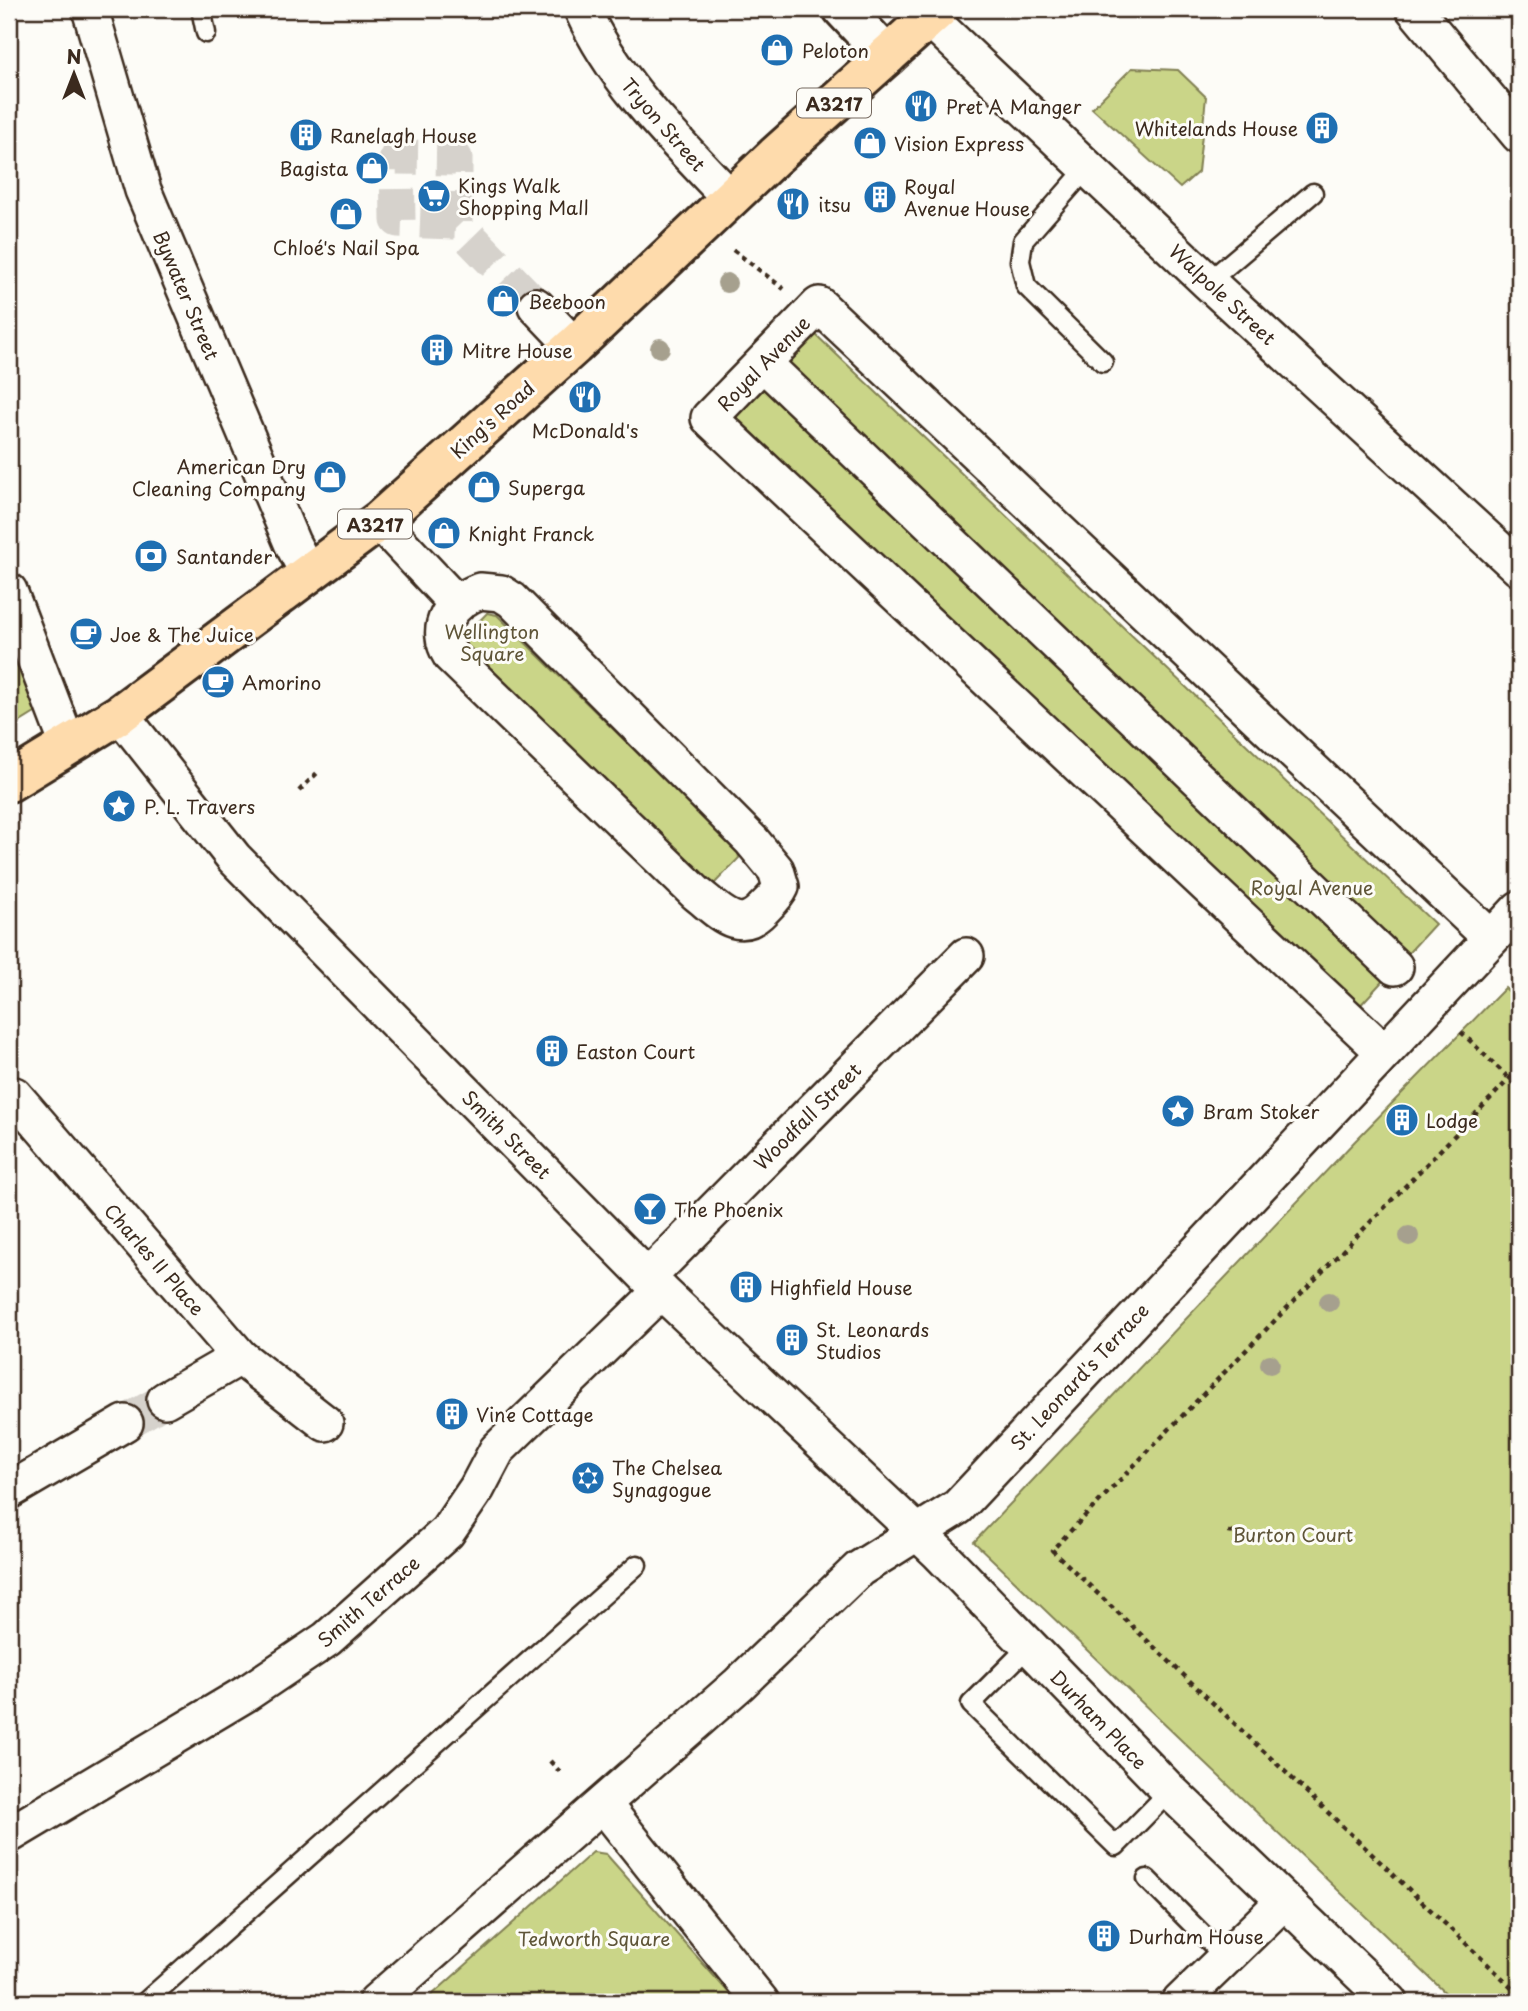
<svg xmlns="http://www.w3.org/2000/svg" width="1528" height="2011" font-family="'Playpen Sans',sans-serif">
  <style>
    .green { fill: #cad588; stroke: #828053; stroke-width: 2 }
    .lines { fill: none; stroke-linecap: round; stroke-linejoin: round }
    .street-tunnel { stroke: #d6d2cc; stroke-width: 35; stroke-dasharray: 35 18; stroke-linecap: butt }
    .lane-casing { stroke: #3b2a1e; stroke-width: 23 }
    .street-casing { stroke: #3b2a1e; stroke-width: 40 }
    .secondary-casing { stroke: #3b2a1e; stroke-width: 44 }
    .primary-casing { stroke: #3b2a1e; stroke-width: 44 }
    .path { stroke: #3b2a1e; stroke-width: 4.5; stroke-dasharray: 5 5; stroke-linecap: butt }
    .lane { stroke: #fdfcf7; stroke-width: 18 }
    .street { stroke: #fdfcf7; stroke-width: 35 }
    .secondary { stroke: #fdfcf7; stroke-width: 38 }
    .primary { stroke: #fedbac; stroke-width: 38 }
    .tree { fill: #a6a08e }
    .labels { text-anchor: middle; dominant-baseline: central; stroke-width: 6; stroke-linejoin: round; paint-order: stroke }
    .shield { fill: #fdfcf7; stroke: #75695f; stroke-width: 2 }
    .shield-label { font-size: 18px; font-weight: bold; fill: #3b2a1e }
    .poi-label { font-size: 19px; fill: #3b2a1e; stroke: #fdfcf7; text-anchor: start }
    .street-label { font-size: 19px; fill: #3b2a1e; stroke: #fdfcf7 }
    .park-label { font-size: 19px; fill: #5f5538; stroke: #fdfcf7 }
  </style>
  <rect width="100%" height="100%" fill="#fdfcf7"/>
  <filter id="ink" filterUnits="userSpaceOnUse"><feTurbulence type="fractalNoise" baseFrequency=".0143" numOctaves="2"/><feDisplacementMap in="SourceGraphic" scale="14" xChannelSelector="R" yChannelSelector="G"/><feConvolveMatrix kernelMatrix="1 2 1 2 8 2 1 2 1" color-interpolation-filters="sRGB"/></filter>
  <g filter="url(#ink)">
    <g class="green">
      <path d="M1132,68L1178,70L1206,97L1198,172L1180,188L1092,108Z"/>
      <path d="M814,333L1435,924L1356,1010L735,416Z"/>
      <path d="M487,613L497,615L738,852L739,858L714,884H710L464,645V637Z"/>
      <path d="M9,620L38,711L9,729Z"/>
      <path d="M1505,988L1519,1001V2002H1455L974,1542L1355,1141Z"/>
      <path d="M593,1852L606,1854L737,2002H424Z"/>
    </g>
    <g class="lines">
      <g class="street-tunnel">
        <path d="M455,222L398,220L397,157L455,158V222L536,306"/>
        <path d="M125,1423L165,1400"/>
      </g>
      <defs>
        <g id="lane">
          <path d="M201,9L206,33"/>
          <path d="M1087,168L1023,241L1020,261L1026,286L1103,362"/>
          <path d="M1208,282L1313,193"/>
          <path d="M1028,1647L971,1704L1116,1846L1170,1791"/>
          <path d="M1147,1879L1226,1958"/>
          <path d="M145,2002L637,1565"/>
        </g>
        <g id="street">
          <path d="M90,9L143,190L292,543L308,573"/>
          <path d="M582,9C615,83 676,141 731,199"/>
          <path d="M1414,9L1519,135"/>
          <path d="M929,18L1208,282L1519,568"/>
          <path d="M536,306L574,346"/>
          <path d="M763,363L1395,967"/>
          <path d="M379,521L457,604"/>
          <path d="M9,591L68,745"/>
          <path d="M480,591L501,593L512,600L752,841L776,870L781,887C777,896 770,902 763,909C738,936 718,910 696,893L451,656C433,627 450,602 480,591Z"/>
          <path d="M120,714L234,858L661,1291L939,1553L1170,1791L1390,2002"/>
          <path d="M1384,1052L709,418L819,305L1491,938"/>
          <path d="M14,1095L240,1357L165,1400"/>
          <path d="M648,1277L966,956"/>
          <path d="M240,1357L325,1423"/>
          <path d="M9,1491L125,1423"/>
          <path d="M603,1804L761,2002"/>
          <path d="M9,1835L247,1693L327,1639L447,1532L477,1488L497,1450L661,1291"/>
          <path d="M376,2002L739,1684L859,1569L958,1507L1519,909"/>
          <path d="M1180,2002L1284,1901"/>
        </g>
        <path id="secondary" d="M843,9L887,56"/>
        <path id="primary" d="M9,782L120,714L379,521L574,346L775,156L939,9"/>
      </defs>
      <use href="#lane" class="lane-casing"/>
      <use href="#street" class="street-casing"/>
      <use href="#secondary" class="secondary-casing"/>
      <use href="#primary" class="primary-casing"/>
      <g class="path">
        <path d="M733,250L784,289"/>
        <path d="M299,791L318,772"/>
        <path d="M1461,1032L1519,1088"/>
        <path d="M1519,1069L1052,1550L1519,1994"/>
        <path d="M1228,1532L1265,1536"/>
        <path d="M550,1761L560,1772"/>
      </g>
      <use href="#lane" class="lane"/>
      <use href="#street" class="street"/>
      <use href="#secondary" class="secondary"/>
      <use href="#primary" class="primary"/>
    </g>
    <g class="tree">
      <circle cx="727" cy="283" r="10"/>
      <circle cx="660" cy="348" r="10"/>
      <circle cx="1409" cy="1236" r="10"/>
      <circle cx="1329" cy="1302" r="10"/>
      <circle cx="1270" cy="1364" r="10"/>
    </g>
  </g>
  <defs>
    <symbol id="shop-disc" viewBox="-11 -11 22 22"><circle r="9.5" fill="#1f6fb2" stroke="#fdfcf7"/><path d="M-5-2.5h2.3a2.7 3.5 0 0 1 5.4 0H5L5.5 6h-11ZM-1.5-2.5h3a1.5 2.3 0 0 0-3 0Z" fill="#fff"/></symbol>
    <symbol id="restaurant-disc" viewBox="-11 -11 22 22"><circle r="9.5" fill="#1f6fb2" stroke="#fdfcf7"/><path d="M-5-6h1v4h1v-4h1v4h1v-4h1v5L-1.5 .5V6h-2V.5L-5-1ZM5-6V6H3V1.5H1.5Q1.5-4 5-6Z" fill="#fff"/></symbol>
    <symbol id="building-disc" viewBox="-11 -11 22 22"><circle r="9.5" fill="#1f6fb2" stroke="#fdfcf7"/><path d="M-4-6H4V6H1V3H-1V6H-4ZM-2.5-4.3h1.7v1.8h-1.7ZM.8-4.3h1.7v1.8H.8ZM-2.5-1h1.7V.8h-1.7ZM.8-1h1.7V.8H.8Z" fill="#fff"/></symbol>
    <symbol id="supermarket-disc" viewBox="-11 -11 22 22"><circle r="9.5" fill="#1f6fb2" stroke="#fdfcf7"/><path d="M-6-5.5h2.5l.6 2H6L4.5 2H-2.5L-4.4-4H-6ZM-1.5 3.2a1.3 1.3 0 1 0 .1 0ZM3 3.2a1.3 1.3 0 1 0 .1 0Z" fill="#fff"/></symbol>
    <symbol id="bank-disc" viewBox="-11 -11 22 22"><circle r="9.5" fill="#1f6fb2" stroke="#fdfcf7"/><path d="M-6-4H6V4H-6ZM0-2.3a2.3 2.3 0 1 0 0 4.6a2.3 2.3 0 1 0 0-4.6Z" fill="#fff"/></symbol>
    <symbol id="cafe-disc" viewBox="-11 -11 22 22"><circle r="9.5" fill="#1f6fb2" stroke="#fdfcf7"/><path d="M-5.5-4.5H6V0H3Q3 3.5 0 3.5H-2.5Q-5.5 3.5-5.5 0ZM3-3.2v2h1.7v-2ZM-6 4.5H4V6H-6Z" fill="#fff"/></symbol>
    <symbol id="sight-disc" viewBox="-11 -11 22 22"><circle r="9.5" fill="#1f6fb2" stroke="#fdfcf7"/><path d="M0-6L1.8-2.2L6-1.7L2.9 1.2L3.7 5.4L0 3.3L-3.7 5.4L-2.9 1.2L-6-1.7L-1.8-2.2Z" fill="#fff"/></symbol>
    <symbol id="bar-disc" viewBox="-11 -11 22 22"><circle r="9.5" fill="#1f6fb2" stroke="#fdfcf7"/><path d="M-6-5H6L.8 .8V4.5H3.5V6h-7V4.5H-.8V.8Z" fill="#fff"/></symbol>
    <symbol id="synagogue-disc" viewBox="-11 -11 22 22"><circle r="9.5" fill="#1f6fb2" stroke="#fdfcf7"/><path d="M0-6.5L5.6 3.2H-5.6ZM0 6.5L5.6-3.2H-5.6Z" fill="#fff"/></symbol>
  </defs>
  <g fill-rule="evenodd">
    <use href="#shop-disc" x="758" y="31" width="38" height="38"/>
    <use href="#restaurant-disc" x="902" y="87" width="38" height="38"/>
    <use href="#building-disc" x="1303" y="109" width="38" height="38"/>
    <use href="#building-disc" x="287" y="116" width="38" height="38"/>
    <use href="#shop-disc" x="851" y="124" width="38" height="38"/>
    <use href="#shop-disc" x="353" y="149" width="38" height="38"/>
    <use href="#supermarket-disc" x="415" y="177" width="38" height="38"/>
    <use href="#building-disc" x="861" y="178" width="38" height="38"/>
    <use href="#restaurant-disc" x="774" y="185" width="38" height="38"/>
    <use href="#shop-disc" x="327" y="195" width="38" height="38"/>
    <use href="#shop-disc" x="484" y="282" width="38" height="38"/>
    <use href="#building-disc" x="418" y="331" width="38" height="38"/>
    <use href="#restaurant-disc" x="566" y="378" width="38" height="38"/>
    <use href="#shop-disc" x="311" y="458" width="38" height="38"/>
    <use href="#shop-disc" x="465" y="468" width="38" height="38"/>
    <use href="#shop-disc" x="425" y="514" width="38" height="38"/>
    <use href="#bank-disc" x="132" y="537" width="38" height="38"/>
    <use href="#cafe-disc" x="67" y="615" width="38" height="38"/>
    <use href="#cafe-disc" x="199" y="663" width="38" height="38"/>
    <use href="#sight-disc" x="100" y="787" width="38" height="38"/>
    <use href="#building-disc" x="533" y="1032" width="38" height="38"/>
    <use href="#sight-disc" x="1159" y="1092" width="38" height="38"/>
    <use href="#building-disc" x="1383" y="1101" width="38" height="38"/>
    <use href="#bar-disc" x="631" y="1190" width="38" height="38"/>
    <use href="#building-disc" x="727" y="1268" width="38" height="38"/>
    <use href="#building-disc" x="773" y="1321" width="38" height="38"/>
    <use href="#building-disc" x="433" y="1395" width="38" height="38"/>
    <use href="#synagogue-disc" x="569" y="1459" width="38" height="38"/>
    <use href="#building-disc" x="1085" y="1917" width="38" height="38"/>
  </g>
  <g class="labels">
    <g class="shield">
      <rect x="797" y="88.5" width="74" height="29" rx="5"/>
      <rect x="338" y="509.5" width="74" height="29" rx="5"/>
    </g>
    <g class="shield-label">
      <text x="834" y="103">A3217</text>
      <text x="375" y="524">A3217</text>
    </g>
    <g class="poi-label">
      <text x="802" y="50">Peloton</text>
      <text x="946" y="106">Pret A Manger</text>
      <text x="1298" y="128" text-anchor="end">Whitelands House</text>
      <text x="330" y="135">Ranelagh House</text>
      <text x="894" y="143">Vision Express</text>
      <text x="348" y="168" text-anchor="end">Bagista</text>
      <text x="458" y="185">Kings Walk<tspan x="458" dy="22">Shopping Mall</tspan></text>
      <text x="904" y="186">Royal<tspan x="904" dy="22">Avenue House</tspan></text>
      <text x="818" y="204">itsu</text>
      <text x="346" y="247" text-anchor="middle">Chloé's Nail Spa</text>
      <text x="528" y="301">Beeboon</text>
      <text x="462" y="350">Mitre House</text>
      <text x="585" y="430" text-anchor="middle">McDonald's</text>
      <text x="306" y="466" text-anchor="end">American Dry<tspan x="306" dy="22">Cleaning Company</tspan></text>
      <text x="508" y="487">Superga</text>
      <text x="468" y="533">Knight Franck</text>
      <text x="176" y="556">Santander</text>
      <text x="110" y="634">Joe &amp; The Juice</text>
      <text x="242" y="682">Amorino</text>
      <text x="144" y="806">P. L. Travers</text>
      <text x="576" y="1051">Easton Court</text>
      <text x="1202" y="1111">Bram Stoker</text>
      <text x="1426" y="1120">Lodge</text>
      <text x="674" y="1209">The Phoenix</text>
      <text x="770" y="1287">Highfield House</text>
      <text x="816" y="1329">St. Leonards<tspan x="816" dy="22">Studios</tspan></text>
      <text x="476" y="1414">Vine Cottage</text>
      <text x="612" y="1467">The Chelsea<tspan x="612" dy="22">Synagogue</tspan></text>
      <text x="1128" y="1936">Durham House</text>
    </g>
    <g class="street-label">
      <text transform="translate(664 124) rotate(49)">Tryon Street</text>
      <text transform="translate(1223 294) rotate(43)">Walpole Street</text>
      <text transform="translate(187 295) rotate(67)">Bywater Street</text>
      <text transform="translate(763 363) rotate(-46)">Royal Avenue</text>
      <text transform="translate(492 419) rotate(-42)">King's Road</text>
      <text transform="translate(807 1116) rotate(-45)">Woodfall Street</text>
      <text transform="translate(507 1134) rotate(45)">Smith Street</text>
      <text transform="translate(155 1259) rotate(49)">Charles II Place</text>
      <text transform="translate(1079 1376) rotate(-47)">St. Leonard's Terrace</text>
      <text transform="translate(368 1601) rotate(-41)">Smith Terrace</text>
      <text transform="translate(1099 1719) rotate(46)">Durham Place</text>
    </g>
    <g class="park-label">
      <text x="492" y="631">Wellington<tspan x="492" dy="22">Square</tspan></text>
      <text x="1312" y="887">Royal Avenue</text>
      <text x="1293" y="1534">Burton Court</text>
      <text x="594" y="1938">Tedworth Square</text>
    </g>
  </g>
  <rect width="1528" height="2011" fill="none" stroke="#fdfcf7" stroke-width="35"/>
  <rect x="18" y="18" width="1493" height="1976" fill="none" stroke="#3b2a1e" stroke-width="2.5" filter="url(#ink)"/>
  <g transform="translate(74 74)" stroke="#fdfcf7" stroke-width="5" paint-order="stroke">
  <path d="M0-5L12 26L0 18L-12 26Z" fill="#3b2a1e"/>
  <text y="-10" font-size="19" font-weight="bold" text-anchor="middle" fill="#3b2a1e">N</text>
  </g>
</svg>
